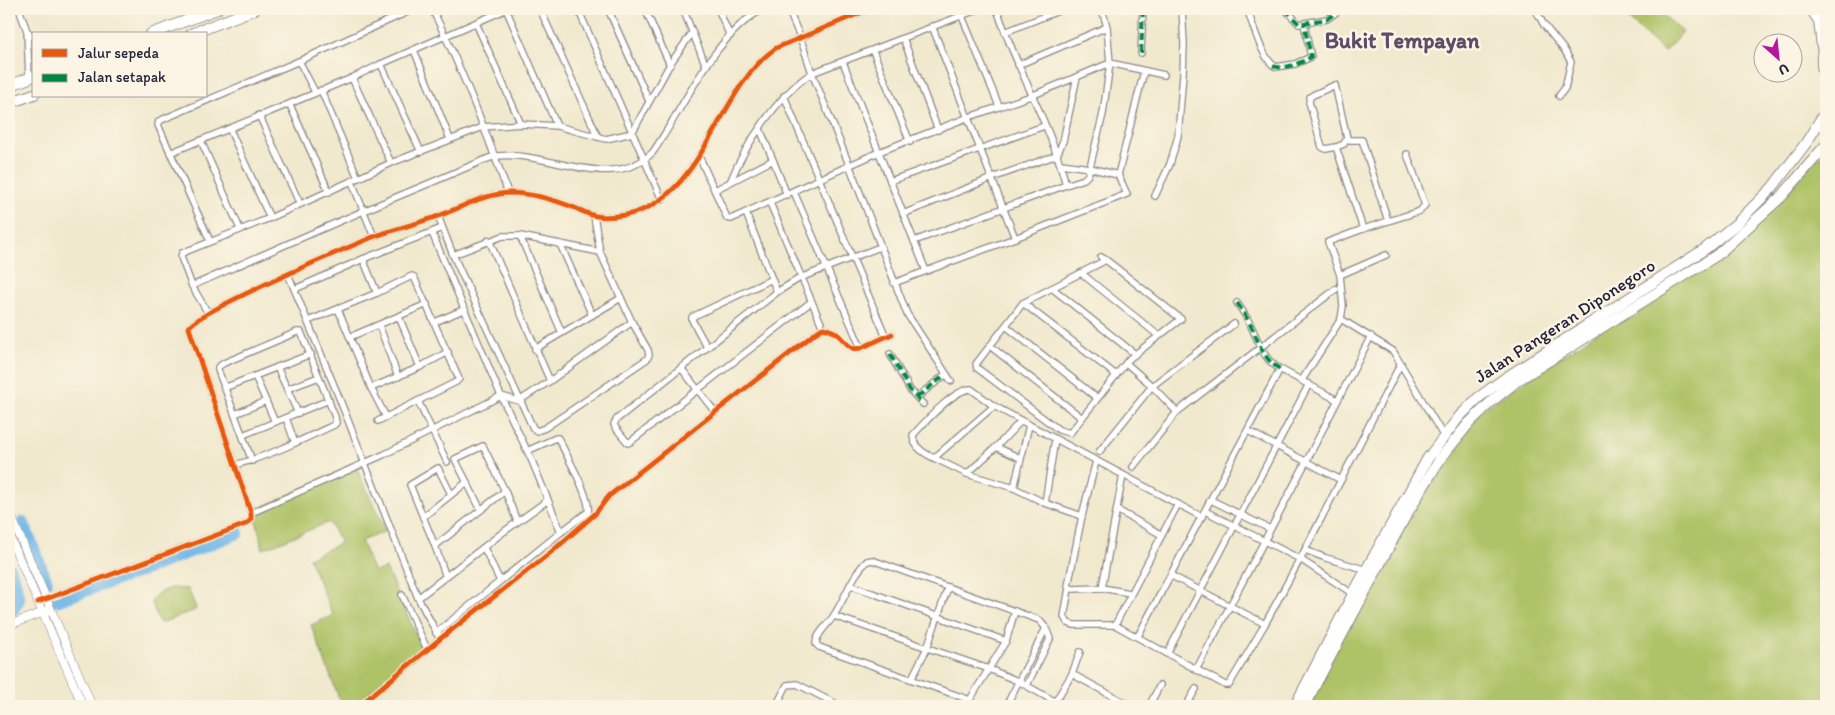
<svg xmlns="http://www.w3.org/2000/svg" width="1835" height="715" font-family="Itim,sans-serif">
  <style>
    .green { fill: #aec367; stroke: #687251 }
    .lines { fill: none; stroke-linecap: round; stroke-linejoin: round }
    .river { stroke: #71b7e8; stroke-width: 12 }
    .street-casing { stroke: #8a8684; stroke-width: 8 }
    .secondary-casing { stroke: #8a8684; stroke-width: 9 }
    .highway-casing { stroke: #8a8684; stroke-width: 12 }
    .street { stroke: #fff; stroke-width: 5.5 }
    .secondary { stroke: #fff; stroke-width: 8 }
    .highway { stroke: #fff; stroke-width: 10 }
    .quiet { stroke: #00873e; stroke-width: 4; stroke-dasharray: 8 4; stroke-linecap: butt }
    .cycleway-casing { stroke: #fcf5e5; stroke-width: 8 }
    .cycleway { stroke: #e8590c; stroke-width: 5 }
    .labels { text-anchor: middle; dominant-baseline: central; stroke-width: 5; stroke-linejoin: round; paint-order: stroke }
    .street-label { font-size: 18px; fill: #22223b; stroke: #fcf5e5 }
    .district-label { font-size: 22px; font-weight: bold; fill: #5d4d66; stroke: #fcf5e5 }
  </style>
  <rect width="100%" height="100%" fill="#fcf5e5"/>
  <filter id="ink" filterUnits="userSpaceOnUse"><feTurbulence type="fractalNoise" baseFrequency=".02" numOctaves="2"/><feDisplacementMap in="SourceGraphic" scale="10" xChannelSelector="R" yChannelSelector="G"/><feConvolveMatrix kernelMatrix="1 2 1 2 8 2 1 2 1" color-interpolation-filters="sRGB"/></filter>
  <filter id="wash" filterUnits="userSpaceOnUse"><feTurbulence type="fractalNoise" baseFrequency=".0096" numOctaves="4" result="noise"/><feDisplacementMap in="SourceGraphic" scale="20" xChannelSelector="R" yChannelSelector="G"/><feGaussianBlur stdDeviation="1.12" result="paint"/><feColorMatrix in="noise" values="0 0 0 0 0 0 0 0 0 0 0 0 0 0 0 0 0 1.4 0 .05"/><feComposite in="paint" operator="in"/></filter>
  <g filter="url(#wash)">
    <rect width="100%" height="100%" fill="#f1e9ce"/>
    <g class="green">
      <path d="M1617,9H1656L1683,32L1664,52Z"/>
      <path d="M1826,150V706H1301L1467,420L1706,259Z"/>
      <path d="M355,465L386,531L361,541L374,572L386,568L423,650L353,706H342L311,625L333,615L309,558L341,543L329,522L263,549L254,511Z"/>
      <path d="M170,588L188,589L196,608L195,610L161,623L159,622L151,601L158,593Z"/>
    </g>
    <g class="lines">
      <g class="river">
        <path d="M23,522L47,582"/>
        <path d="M9,567L15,581L19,600L13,610L9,611"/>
        <path d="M56,601L142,571L238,533"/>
      </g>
    </g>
  </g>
  <g filter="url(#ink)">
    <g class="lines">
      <defs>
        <g id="street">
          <path d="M19,9L27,31L34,39"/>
          <path d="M432,9C462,68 486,131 508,193"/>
          <path d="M506,9L557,126"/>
          <path d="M540,9L598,137"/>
          <path d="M578,9L662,200"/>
          <path d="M608,9L649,101"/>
          <path d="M645,9L670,65"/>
          <path d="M683,9L706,66"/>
          <path d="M718,9L730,36"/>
          <path d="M788,9L800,37L812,73L850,167L907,314L951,381"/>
          <path d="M959,9L999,106"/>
          <path d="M1247,9C1253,24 1262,60 1276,67L1295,64L1311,57L1304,24"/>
          <path d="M1285,9L1299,24L1327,19L1341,9"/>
          <path d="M1535,9L1544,25L1565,51L1571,62L1565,88L1559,96"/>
          <path d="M476,23L521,124"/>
          <path d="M932,26L1015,238"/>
          <path d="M27,31L29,78"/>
          <path d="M1005,32L1063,9"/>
          <path d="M903,38L938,130"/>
          <path d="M414,50L450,139"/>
          <path d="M873,51L910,142"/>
          <path d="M1141,53L1143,9"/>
          <path d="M299,61L315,92"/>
          <path d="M843,62L926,271"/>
          <path d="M381,64L421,152"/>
          <path d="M1018,65L1107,27"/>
          <path d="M352,78L391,163"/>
          <path d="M321,90L358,178"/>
          <path d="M784,96L886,337"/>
          <path d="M290,105L329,192"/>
          <path d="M259,115L300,204"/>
          <path d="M760,129L773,160"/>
          <path d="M230,130L270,218"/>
          <path d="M632,133L670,64L692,33"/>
          <path d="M1347,140H1362L1388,221"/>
          <path d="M201,141L240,229"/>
          <path d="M170,153L352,78L381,64L507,9"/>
          <path d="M1057,155L1063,141L1077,77"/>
          <path d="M699,156L727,218L731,219L879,152L969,117L1031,96L1110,63L1107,27L1102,9"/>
          <path d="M1118,175L1144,71"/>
          <path d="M731,180C745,145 779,94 812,73L979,9"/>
          <path d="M890,181L1044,126"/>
          <path d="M352,182L374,237"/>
          <path d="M1066,185L1084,179L1088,175L1103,114L1110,63L1164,75"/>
          <path d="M715,190L773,160L787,195"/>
          <path d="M794,192L861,348"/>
          <path d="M1155,196L1170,164L1178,136L1183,74L1184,43L1182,9"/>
          <path d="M770,203L823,328"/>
          <path d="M746,213L777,292"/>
          <path d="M903,214L992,178L1057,155"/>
          <path d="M438,216L453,255L533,428L537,431L545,428L647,359L649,355L648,350L632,322L600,252L594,216"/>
          <path d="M1363,229L1420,211L1425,205L1407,154"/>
          <path d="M432,233L501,396L532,461L561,532"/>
          <path d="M520,236L562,333"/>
          <path d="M489,240L550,381"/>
          <path d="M210,241L158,125L159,121L299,61L414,9"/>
          <path d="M914,241L1066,185C1051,125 1016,69 997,9"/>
          <path d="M560,244L592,315"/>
          <path d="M453,255L503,236H520L600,252"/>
          <path d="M1101,257L1106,260L1181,319L1129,359L1070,433L1059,430L977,368L976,364L1023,303L1106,260"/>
          <path d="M363,259L377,293"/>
          <path d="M1081,273L1159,336"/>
          <path d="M288,274L338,395L418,598L440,639"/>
          <path d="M1340,275L1386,255"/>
          <path d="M894,283L1015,238L1127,194L1118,175L1090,168L1061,164"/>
          <path d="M192,286C269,252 345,218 423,186C440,179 458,171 475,164C482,161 490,157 497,156C547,150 612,194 653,152C683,109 716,31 764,9"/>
          <path d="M1052,288L1135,354"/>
          <path d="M295,289L363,259L442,228"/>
          <path d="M811,302L630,442L628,443L615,427L614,424L617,419L777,292L800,278L880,247"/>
          <path d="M1023,303L1116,375"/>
          <path d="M1237,303C1242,310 1246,316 1250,324C1259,341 1262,359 1280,369"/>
          <path d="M338,309L371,388L386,417"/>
          <path d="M208,313L192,286L181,257L182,253L270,218L391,163L483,127L521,124L557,126L606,139L632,133"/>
          <path d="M399,317L420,367"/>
          <path d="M1341,319L1393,351L1444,437"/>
          <path d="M308,321L377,293L412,276L414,277L459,379L456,382L378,421"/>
          <path d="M435,322L465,309"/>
          <path d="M379,325L398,377"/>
          <path d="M1006,326L1097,398"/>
          <path d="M350,337L427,304"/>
          <path d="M990,346L1082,418"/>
          <path d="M707,347L692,320V317L772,279"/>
          <path d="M535,349L621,298"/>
          <path d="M890,354L910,390L923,404"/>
          <path d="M277,367L298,413"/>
          <path d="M681,368L715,412"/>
          <path d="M255,376L275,422"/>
          <path d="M1302,380L1341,319L1343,306L1340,275L1328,242L1363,229L1336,147L1344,144L1347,138L1335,85L1313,95L1310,97L1309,102L1322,147L1326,149L1336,147"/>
          <path d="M224,388L311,354"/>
          <path d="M371,388L420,367L448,352"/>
          <path d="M287,389L319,377"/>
          <path d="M917,397L945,375"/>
          <path d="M418,401L447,462"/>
          <path d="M994,406L934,458L967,474L996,447L1020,458"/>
          <path d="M1177,412L1336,289"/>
          <path d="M235,414L266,401"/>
          <path d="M286,418L295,443"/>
          <path d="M1248,431L1341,480"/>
          <path d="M243,435L329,400"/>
          <path d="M996,447L1021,421"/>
          <path d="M1099,452L1152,386L1126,363"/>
          <path d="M934,458C925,454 913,447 913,435C925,422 954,389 971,389L994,406L1202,517"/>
          <path d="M1096,461L1082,516L1068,586L1072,589L1102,588L1130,593"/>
          <path d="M235,465C269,456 302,440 334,425L336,423L335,417L301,332H297L224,363L218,367V370L252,461"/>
          <path d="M1133,467L1177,412L1152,386L1234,324"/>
          <path d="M967,474L1014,488L1045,503L1082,516"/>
          <path d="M1014,488L1029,425"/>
          <path d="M451,494L438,468L410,485L435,546L505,491"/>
          <path d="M1211,500L1270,529"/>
          <path d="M1045,503L1055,439"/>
          <path d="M481,510L455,459L483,446L505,491L517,521"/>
          <path d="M1117,510L1162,535"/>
          <path d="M1205,511L1300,559L1353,594"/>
          <path d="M251,513L383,455L501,396L519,401L550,381L632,322"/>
          <path d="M423,517L467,482"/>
          <path d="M435,546L446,577"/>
          <path d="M484,548L500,581"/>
          <path d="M1305,550L1326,558L1367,570"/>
          <path d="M1172,576L1265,624"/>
          <path d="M850,585L1006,641"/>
          <path d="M1069,588L1064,617L1068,623L1074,625H1115L1225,685H1229L1265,624L1305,550L1401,363"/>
          <path d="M1102,588L1123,475"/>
          <path d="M402,595L427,649"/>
          <path d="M418,598L502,533L548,500"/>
          <path d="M38,602L246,524L251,520V513L189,328C193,313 349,247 373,237C394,229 417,224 438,216C461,208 484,194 509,193C532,193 555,200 575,208C582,211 589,215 596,216C606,218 617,216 626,215C705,199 717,88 776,48L870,9"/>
          <path d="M834,616L989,669L1020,682L1063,706"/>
          <path d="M1115,625L1178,504"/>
          <path d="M436,633L561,532L588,512C592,500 565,452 558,438H556L527,451"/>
          <path d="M1138,636L1280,369L1337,400"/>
          <path d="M1167,654L1309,384"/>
          <path d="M1196,670L1306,462L1371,336"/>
          <path d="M1072,674L1131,706"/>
          <path d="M912,678L927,648L948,587"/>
          <path d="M970,700L819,647L816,644C816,634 827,626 832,618C845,600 851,576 867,561L872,560L1039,620L1046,628L1050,639L1027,685"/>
          <path d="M1055,702L1072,674L1080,652"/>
          <path d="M359,706L440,639L555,549L595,514L609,496L818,331L823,328C842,332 840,341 854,349L861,348L892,334"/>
          <path d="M776,706L787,685L797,684L840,706"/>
          <path d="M966,706L1006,641L1015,611"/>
          <path d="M1006,706L1046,628"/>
          <path d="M1149,706L1160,685"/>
          <path d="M1186,706L1196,689"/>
        </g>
        <g id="secondary">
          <path d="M9,511L92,706"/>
          <path d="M9,535L83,706"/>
          <path d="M9,625L47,611"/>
        </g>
        <g id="highway">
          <path d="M1811,9L1819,21L1822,47"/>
          <path d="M151,34L217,9"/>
          <path d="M191,34L255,9"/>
          <path d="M1826,39C1820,55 1821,67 1826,82"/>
          <path d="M9,86L34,76"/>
          <path d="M9,103L34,94"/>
          <path d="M1295,706L1353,594L1428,458L1459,417L1478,398L1504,379L1705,249L1736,224L1772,188L1806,143L1826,111V98"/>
          <path d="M1304,706L1405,517L1440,459L1469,423L1493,400L1518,380L1717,255L1782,196L1826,145"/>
        </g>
      </defs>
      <use href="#street" class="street-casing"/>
      <use href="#secondary" class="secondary-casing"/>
      <use href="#highway" class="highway-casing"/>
      <use href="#street" class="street"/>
      <use href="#secondary" class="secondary"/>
      <use href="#highway" class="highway"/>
      <g class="quiet">
        <path d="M1285,9L1299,24L1327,19L1341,9"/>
        <path d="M1141,53L1143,9"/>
        <path d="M1273,66C1283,70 1302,63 1311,57L1304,24"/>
        <path d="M1237,303C1242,310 1246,316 1250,324C1259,341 1262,359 1280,369"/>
        <path d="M890,354L910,390L923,404"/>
        <path d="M917,397L945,375"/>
      </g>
      <defs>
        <g id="cycleway">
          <path d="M38,602L246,524L251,520V513L189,328C193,313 349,247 373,237C394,229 417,224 438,216C461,208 484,194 509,193C532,193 555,200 575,208C582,211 589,215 596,216C606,218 617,216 626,215C705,199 717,88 776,48L870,9"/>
          <path d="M359,706L440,639L555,549L595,514L609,496L818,331L823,328C842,332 840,341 854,349L861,348L892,334"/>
        </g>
      </defs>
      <use href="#cycleway" class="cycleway-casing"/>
      <use href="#cycleway" class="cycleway"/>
    </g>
  </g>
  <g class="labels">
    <g class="street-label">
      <text transform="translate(1565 321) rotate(-33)">Jalan Pangeran Diponegoro</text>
    </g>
    <g class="district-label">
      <text x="1402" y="40">Bukit Tempayan</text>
    </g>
  </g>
  <rect width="1835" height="715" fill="none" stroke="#fcf5e5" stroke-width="30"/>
  <rect x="32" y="32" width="175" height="65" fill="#fcf5e5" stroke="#a5a1a1"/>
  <rect x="42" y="49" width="25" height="8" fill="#e8590c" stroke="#a5a1a1"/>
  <text x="78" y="58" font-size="15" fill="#22223b">Jalur sepeda</text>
  <rect x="42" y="74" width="25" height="8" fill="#00873e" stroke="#a5a1a1"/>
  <text x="78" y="82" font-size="15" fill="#22223b">Jalan setapak</text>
  <g transform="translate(1778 58) rotate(153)"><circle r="24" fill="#fcf5e5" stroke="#a5a1a1"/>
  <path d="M0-4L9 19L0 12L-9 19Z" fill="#b5179e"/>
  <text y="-8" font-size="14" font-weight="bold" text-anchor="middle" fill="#22223b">U</text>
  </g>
</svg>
